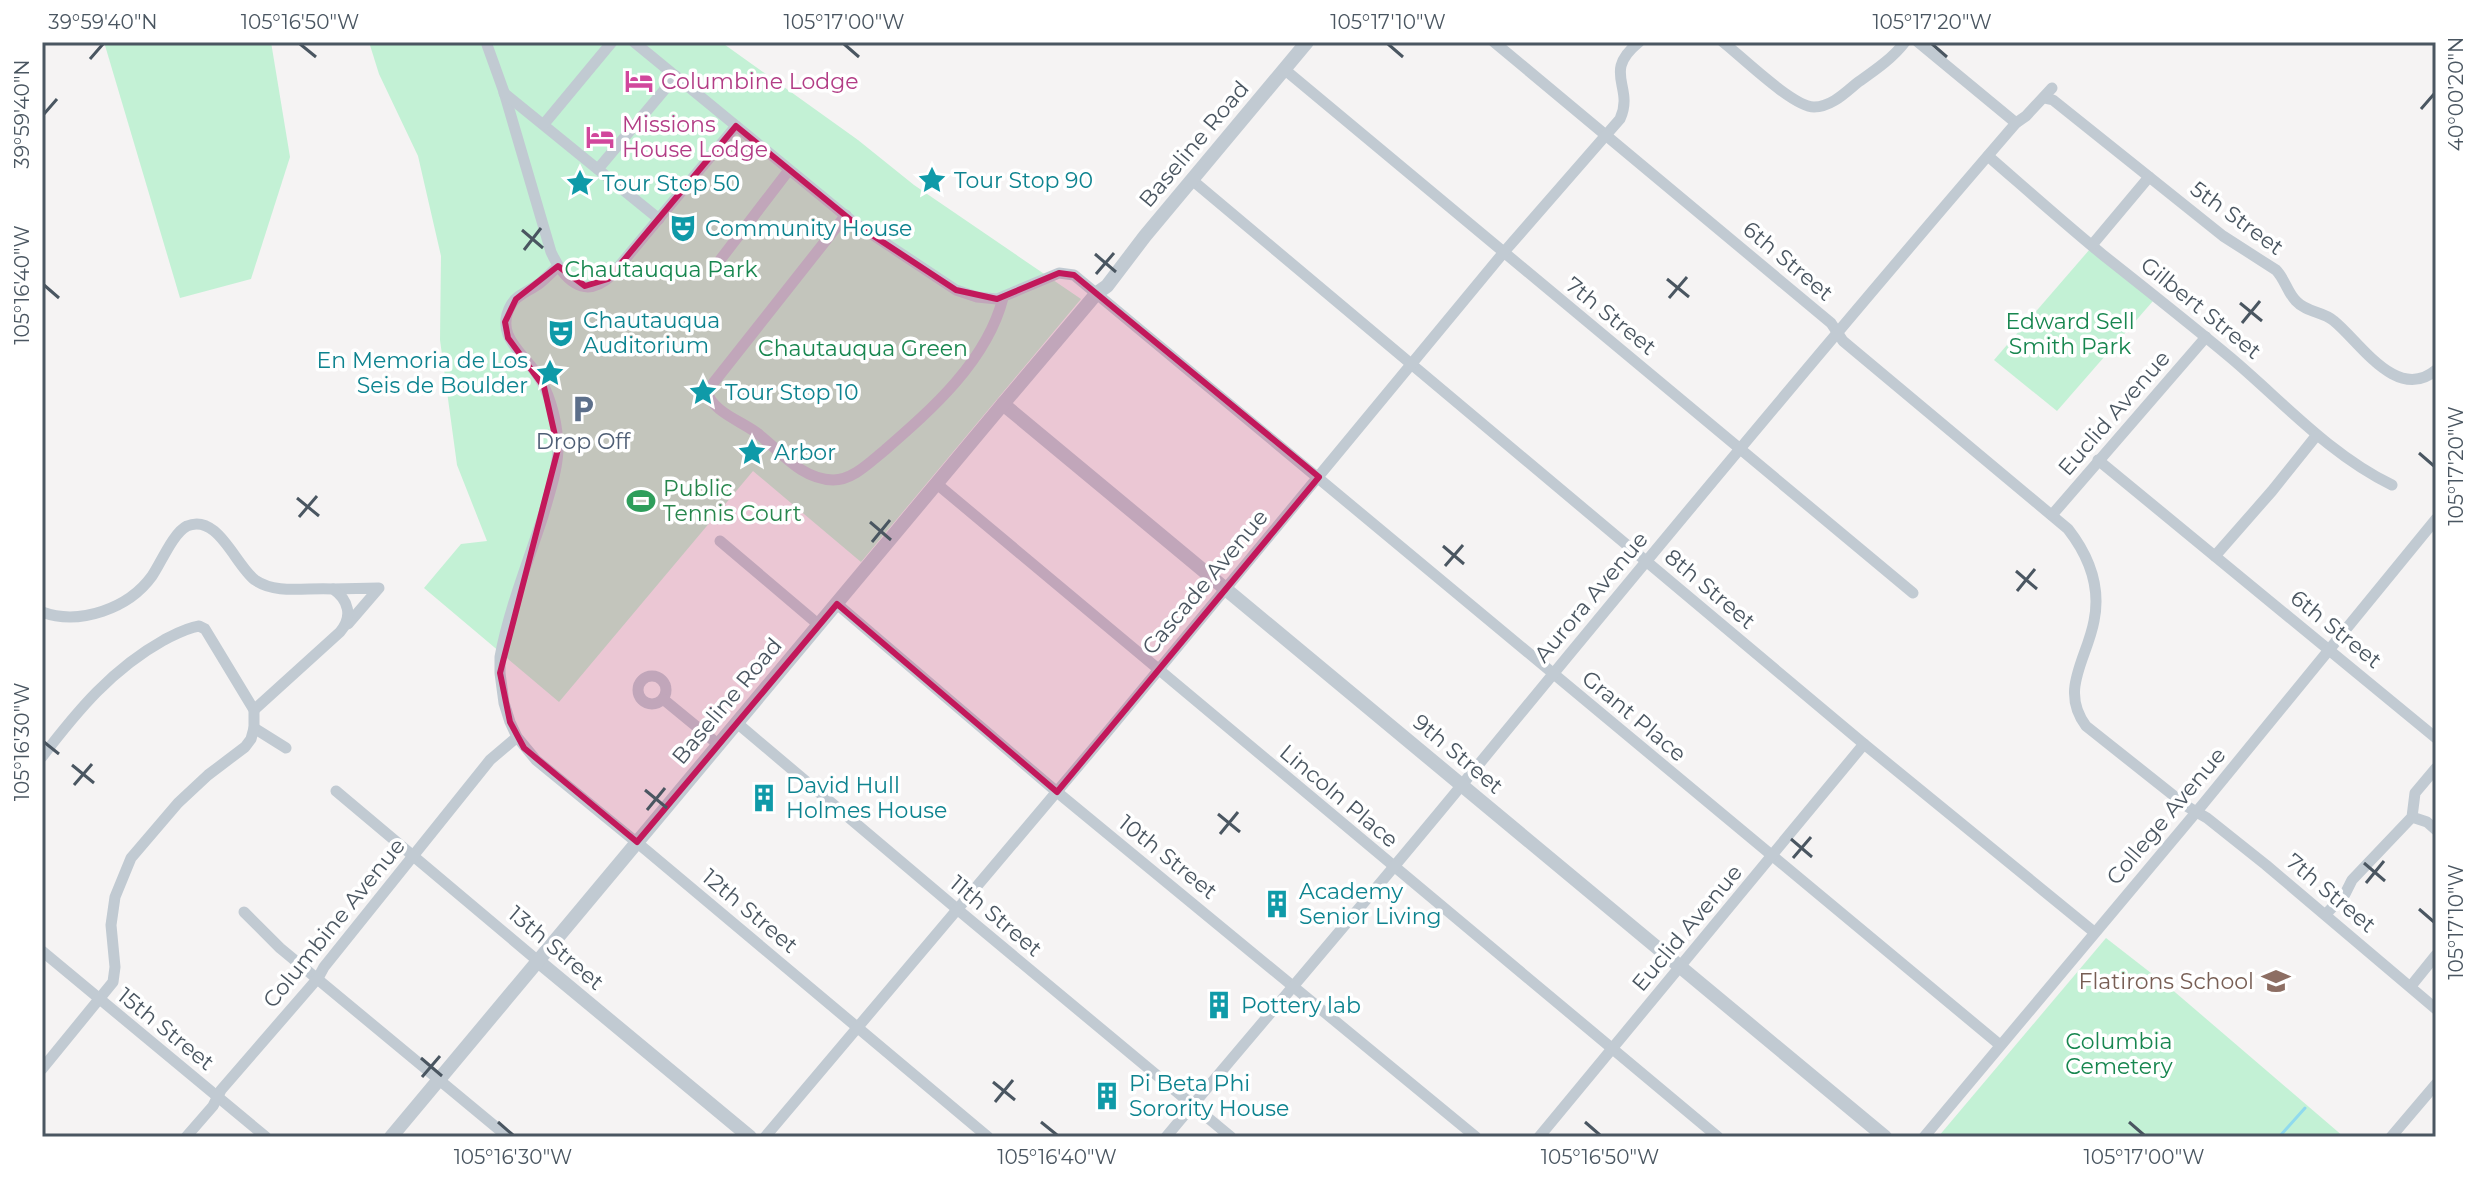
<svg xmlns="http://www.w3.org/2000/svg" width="2478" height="1179" font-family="Montserrat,sans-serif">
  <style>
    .green { fill: #c3f1d5 }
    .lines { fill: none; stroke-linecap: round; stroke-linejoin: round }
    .stream { stroke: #90daee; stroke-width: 3 }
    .minor { stroke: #c1cad2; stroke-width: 11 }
    .tertiary { stroke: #c1cad2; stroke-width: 14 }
    .marked { fill: #c2185b; fill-opacity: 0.2; stroke: #c2185b; stroke-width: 6; stroke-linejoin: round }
    .ticks { fill: none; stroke: #4a5661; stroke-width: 3 }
    .labels { text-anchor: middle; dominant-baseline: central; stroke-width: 7; stroke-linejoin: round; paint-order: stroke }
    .hotel-label { font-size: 22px; fill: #b23c85; stroke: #fff; text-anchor: start }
    .street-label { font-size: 22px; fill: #4a5661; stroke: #fff }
    .culture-label { font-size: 22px; fill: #0d838f; stroke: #fff; text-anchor: start }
    .park-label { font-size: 22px; fill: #17864f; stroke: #fff }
    .service-label { font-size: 22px; fill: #4e5e75; stroke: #fff }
    .leisure-label { font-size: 22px; fill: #27864d; stroke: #fff; text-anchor: start }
    .education-label { font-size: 22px; fill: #785e54; stroke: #fff; text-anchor: end }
    .neatline { fill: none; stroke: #4a5661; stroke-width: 3 }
    .ticks-label { font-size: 20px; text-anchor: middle; fill: #4a5661 }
  </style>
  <rect width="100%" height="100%" fill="#f5f3f3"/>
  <g class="green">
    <path d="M104,42H271L290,157L251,279L180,298Z"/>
    <path d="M369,42H721L858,140L914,185L1081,299L861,562L753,471L559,702L424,588L461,544L487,541L457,465L440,340L441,256L418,156L379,74Z"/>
    <path d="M2090,249L2153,301L2057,411L1994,360Z"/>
    <path d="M2106,938L2169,987L2344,1137H1938Z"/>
  </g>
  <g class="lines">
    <path class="stream" d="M2279,1137L2305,1108"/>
    <g class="minor">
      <path d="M486,42L504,92L551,252C563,278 583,301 611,276L736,126"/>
      <path d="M634,42L852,221L956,290L977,297L997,299L1059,273L1074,275L2000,1045"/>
      <path d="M1494,42L1831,323L1843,341L2068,529C2089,556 2101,587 2094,621C2087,659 2059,690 2086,726L2188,807L2207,818L2266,865L2436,1009"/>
      <path d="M1723,42C1742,57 1793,107 1814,107C1831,107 1845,93 1857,83C1874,71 1892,59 1905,42"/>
      <path d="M1918,42L2016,123"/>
      <path d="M1284,69L1913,593"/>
      <path d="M504,93L659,219"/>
      <path d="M2044,98L2053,100L2223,236L2276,270C2285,279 2287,292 2296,301C2307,313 2323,311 2334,321C2360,342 2397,403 2436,370"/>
      <path d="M544,124L612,42"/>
      <path d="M1988,156C2026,189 2064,223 2103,255C2146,289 2189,323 2231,358C2283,402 2330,455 2392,485"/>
      <path d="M598,169L676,76"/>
      <path d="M1192,180L1864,744L2094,932"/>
      <path d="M846,215L707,391C711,411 741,421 757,433C781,451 800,479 833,480C853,480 870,462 885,450C932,409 987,361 1003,298"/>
      <path d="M2092,245L2149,177"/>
      <path d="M717,264L789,170"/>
      <path d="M558,266C552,272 546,278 540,283C530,291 517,294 511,305C493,337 526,354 540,379C552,399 558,427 558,450C557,472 549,495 543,516C528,562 509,609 500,657V673L504,703L510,722L517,737L536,760L646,850L988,1137"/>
      <path d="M2098,460L2436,738"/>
      <path d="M937,484L1718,1137"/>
      <path d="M2052,515L2206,337"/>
      <path d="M720,541L819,625"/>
      <path d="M2215,556L2272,491L2316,436"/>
      <path d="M333,589L379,588L348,624"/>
      <path d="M837,604L1057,792L1476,1137"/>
      <path d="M42,612C80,626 129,608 152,576C161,563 173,533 187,526C218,513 235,565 255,580C277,595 307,587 333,589C349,600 353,617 340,632L254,710"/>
      <circle cx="652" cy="690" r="14"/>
      <path d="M663,699L719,745"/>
      <path d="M737,723L957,909L1231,1137"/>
      <path d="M254,728L286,748"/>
      <path d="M42,757C78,710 112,669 164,640C176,634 186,628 199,626L205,629L254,710V728L251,739L245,747L208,775L178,803L131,858L115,897L111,925L115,967L113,982L42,1069"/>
      <path d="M336,791L538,961"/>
      <path d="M2412,817L2427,822L2436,830"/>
      <path d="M244,912L280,948L508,1137"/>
      <path d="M2326,914L2345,894L2352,880L2412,817L2415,793L2436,768"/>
      <path d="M42,951L266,1137"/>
      <path d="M2411,986L2436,955"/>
      <path d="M186,1137L213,1106L221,1090L318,978L324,967L490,760L517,737"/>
      <path d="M765,1137L1108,731L1504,252L1620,119C1635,86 1601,73 1639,42"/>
      <path d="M1166,1137C1264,1020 1364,904 1461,786C1644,563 1828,341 2016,123L2026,116L2052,88"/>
      <path d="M1539,1137L1864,744"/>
      <path d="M1924,1137L2203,804L2436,519"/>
      <path d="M2391,1137L2436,1084"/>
    </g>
    <g class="tertiary">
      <path d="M1003,404L1885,1137"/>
      <path d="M538,961L750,1137"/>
      <path d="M391,1137L1003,404L1097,293L1107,286L1145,236L1307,42"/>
    </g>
  </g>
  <path class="marked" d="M736,126L857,225L956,290L997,299L1059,273L1074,275L1319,477L1057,792L837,604L637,842L524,748L510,722L500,673L558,449L544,387L508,338L505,322L516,299L558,266L585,286L608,279Z"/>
  <path class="ticks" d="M300,44L316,57M844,44L859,57M1388,44L1403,57M1932,44L1947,57M90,59L103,44M2421,109L2434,94M44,114L57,99M522,230L543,248M524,250L541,228M1095,254L1116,272M1096,274L1114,253M1667,279L1689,297M44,285L59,298M1669,298L1687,277M2240,303L2262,321M2242,323L2260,301M2419,453L2434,466M297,498L319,516M299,517L317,496M870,522L891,540M872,542L890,520M1443,546L1464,564M1445,566L1463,545M2016,571L2037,589M2017,591L2035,569M44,742L59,754M72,765L94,783M74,785L92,764M645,790L667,808M647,810L665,788M1218,814L1240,832M1220,834L1238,812M1791,839L1812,857M1793,858L1811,837M2364,863L2385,881M2366,883L2384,861M2419,909L2434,922M421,1058L442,1076M422,1077L440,1056M993,1082L1015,1100M995,1102L1013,1080M498,1122L513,1135M1041,1122L1057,1135M1585,1122L1600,1135M2129,1122L2144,1135"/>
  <defs>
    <symbol id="hotel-bare" viewBox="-9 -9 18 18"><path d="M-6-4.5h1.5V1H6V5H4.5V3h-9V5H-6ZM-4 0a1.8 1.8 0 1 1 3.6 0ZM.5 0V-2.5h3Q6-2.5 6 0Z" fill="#d1479c" stroke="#fff" stroke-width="2.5" paint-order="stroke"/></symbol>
    <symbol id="sight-bare" viewBox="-9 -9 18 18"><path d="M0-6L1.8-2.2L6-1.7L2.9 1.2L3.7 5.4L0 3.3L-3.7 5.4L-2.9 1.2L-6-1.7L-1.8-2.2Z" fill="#0f9aa8" stroke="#fff" stroke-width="2.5" paint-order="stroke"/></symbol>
    <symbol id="theatre-bare" viewBox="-9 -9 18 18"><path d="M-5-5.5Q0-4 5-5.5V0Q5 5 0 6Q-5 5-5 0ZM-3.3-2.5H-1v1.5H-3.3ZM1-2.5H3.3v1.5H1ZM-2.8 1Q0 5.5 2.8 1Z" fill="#0f9aa8" stroke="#fff" stroke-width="2.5" paint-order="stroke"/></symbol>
    <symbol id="parking-bare" viewBox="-9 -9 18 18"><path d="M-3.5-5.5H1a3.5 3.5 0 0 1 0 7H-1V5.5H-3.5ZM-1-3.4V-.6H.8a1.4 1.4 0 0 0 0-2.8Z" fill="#5c6f8a" stroke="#fff" stroke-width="2.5" paint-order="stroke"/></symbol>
    <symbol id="stadium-bare" viewBox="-9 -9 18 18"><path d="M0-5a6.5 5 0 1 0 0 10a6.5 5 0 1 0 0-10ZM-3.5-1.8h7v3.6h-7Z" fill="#2e9e5b" stroke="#fff" stroke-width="2.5" paint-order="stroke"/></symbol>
    <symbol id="building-bare" viewBox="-9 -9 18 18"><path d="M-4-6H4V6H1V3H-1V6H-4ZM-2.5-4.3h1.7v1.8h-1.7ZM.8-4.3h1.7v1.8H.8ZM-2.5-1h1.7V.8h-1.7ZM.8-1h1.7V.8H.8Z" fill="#0f9aa8" stroke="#fff" stroke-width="2.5" paint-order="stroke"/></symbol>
    <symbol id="school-bare" viewBox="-9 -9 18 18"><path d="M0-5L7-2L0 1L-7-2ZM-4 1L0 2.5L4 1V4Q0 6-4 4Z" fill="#8d6e63" stroke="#fff" stroke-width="2.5" paint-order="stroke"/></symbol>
  </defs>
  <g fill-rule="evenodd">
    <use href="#hotel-bare" x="619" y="61" width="40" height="40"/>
    <use href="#hotel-bare" x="580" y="117" width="40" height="40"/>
    <use href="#sight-bare" x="912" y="160" width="40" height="40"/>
    <use href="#sight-bare" x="560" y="163" width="40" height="40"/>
    <use href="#theatre-bare" x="663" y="208" width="40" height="40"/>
    <use href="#theatre-bare" x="541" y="313" width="40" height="40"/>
    <use href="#sight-bare" x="530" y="353" width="40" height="40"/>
    <use href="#sight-bare" x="683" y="372" width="40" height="40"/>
    <use href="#parking-bare" x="563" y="389" width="40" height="40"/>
    <use href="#sight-bare" x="732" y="432" width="40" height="40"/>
    <use href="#stadium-bare" x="621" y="481" width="40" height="40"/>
    <use href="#building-bare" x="744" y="778" width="40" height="40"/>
    <use href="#building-bare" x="1257" y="884" width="40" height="40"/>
    <use href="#school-bare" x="2256" y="961" width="40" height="40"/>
    <use href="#building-bare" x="1199" y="985" width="40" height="40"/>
    <use href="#building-bare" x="1087" y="1076" width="40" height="40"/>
  </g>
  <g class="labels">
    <g class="hotel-label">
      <text x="661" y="81">Columbine Lodge</text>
      <text x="622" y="124">Missions<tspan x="622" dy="25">House Lodge</tspan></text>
    </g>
    <g class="street-label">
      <text transform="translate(1194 144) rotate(-50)">Baseline Road</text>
      <text transform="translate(2237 218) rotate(36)">5th Street</text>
      <text transform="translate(1788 261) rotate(40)">6th Street</text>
      <text transform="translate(2201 308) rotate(39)">Gilbert Street</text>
      <text transform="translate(1611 316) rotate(39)">7th Street</text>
      <text transform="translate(2114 413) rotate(-49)">Euclid Avenue</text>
      <text transform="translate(1205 582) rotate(-50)">Cascade Avenue</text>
      <text transform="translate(1710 589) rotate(40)">8th Street</text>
      <text transform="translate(1591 597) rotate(-50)">Aurora Avenue</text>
      <text transform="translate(2336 629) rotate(39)">6th Street</text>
      <text transform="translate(727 701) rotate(-50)">Baseline Road</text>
      <text transform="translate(1634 716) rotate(40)">Grant Place</text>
      <text transform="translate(1458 754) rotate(40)">9th Street</text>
      <text transform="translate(1339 796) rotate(40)">Lincoln Place</text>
      <text transform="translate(2166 816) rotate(-50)">College Avenue</text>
      <text transform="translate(1168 857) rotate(39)">10th Street</text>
      <text transform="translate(2331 893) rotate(40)">7th Street</text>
      <text transform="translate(750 911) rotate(40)">12th Street</text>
      <text transform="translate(996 916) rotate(40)">11th Street</text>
      <text transform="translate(334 923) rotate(-51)">Columbine Avenue</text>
      <text transform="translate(1687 928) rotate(-50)">Euclid Avenue</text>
      <text transform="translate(556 948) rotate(40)">13th Street</text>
      <text transform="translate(166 1029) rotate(39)">15th Street</text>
    </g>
    <g class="culture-label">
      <text x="954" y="180">Tour Stop 90</text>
      <text x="602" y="183">Tour Stop 50</text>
      <text x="705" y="228">Community House</text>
      <text x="583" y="320">Chautauqua<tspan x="583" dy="25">Auditorium</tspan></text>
      <text x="528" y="360" text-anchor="end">En Memoria de Los<tspan x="528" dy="25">Seis de Boulder</tspan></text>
      <text x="725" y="392">Tour Stop 10</text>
      <text x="774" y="452">Arbor</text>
      <text x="786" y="785">David Hull<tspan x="786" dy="25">Holmes House</tspan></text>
      <text x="1299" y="891">Academy<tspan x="1299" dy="25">Senior Living</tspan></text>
      <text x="1241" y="1005">Pottery lab</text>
      <text x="1129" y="1083">Pi Beta Phi<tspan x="1129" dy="25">Sorority House</tspan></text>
    </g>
    <g class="park-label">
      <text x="661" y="269">Chautauqua Park</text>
      <text x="2070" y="321">Edward Sell<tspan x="2070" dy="25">Smith Park</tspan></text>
      <text x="863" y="348">Chautauqua Green</text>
      <text x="2119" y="1041">Columbia<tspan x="2119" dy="25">Cemetery</tspan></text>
    </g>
    <g class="service-label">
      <text x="583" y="441">Drop Off</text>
    </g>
    <g class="leisure-label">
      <text x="663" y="488">Public<tspan x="663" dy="25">Tennis Court</tspan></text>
    </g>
    <g class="education-label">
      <text x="2254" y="981">Flatirons School</text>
    </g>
  </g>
  <rect width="2478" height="1179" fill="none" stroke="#ffffff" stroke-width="88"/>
  <rect x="44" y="44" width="2390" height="1091" class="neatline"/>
  <g class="ticks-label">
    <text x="103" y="29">39°59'40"N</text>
    <text x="300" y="29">105°16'50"W</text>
    <text x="844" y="29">105°17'00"W</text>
    <text x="1388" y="29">105°17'10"W</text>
    <text x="1932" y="29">105°17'20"W</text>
    <text transform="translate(2456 94) rotate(-90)" y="7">40°00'20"N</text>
    <text transform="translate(22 114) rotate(-90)" y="7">39°59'40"N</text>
    <text transform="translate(22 285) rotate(-90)" y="7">105°16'40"W</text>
    <text transform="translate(2456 466) rotate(-90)" y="7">105°17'20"W</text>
    <text transform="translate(22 742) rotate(-90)" y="7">105°16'30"W</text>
    <text transform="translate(2456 922) rotate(-90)" y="7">105°17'10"W</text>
    <text x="513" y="1164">105°16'30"W</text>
    <text x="1057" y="1164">105°16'40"W</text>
    <text x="1600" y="1164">105°16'50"W</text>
    <text x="2144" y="1164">105°17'00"W</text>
  </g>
</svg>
